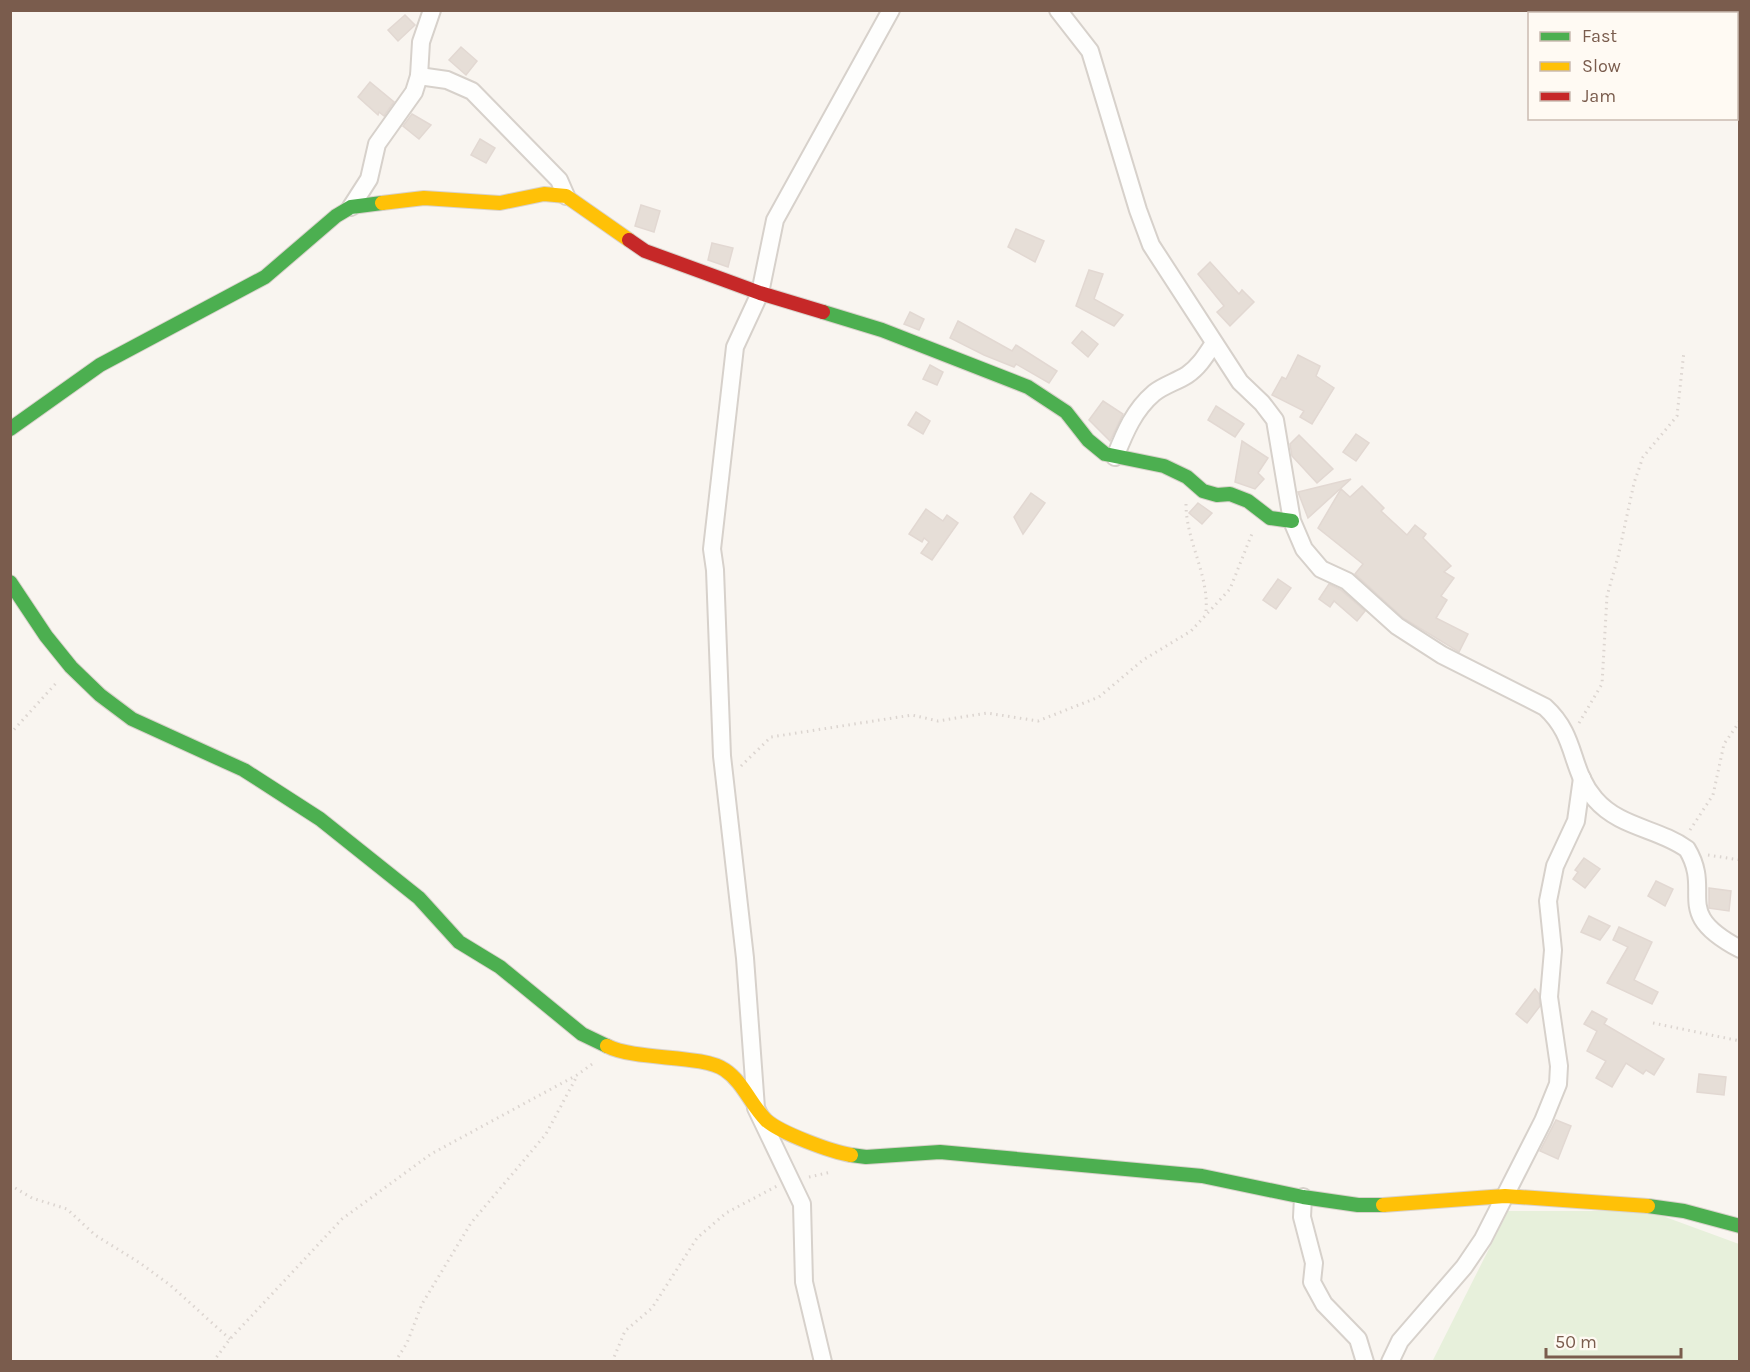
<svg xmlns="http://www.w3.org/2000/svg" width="1750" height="1372" font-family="Karla,sans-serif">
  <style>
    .green { fill: #e7f0db }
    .building { fill: #e6ded7; stroke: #e2d8d2; stroke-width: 1.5 }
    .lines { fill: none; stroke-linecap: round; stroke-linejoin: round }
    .street-casing { stroke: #d7d1cb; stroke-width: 20 }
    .fast-casing { stroke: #d9d2cb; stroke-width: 16 }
    .slow-casing { stroke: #d9d2cb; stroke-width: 16 }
    .jam-casing { stroke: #d9d2cb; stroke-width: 16 }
    .path { stroke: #dcd5d0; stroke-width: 3; stroke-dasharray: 1.5 4.5; stroke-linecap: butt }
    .street { stroke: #fefefd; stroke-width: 16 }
    .fast { stroke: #4caf50; stroke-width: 14 }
    .slow { stroke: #ffc107; stroke-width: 14 }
    .jam { stroke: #c62828; stroke-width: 14 }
  </style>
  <rect width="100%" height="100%" fill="#f9f5f0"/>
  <path class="green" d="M1508,1211H1649L1739,1244V1361L1432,1362Z"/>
  <g class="building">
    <path d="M405,15L415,25L398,41L388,30Z"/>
    <path d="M461,47L477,61L466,75L449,60Z"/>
    <path d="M370,82L394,102L384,116L379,112L378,115L358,97Z"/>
    <path d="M412,114L431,125L419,139L403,126Z"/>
    <path d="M480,139L495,148L486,163L471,155Z"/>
    <path d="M641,205L660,211L654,232L635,226Z"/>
    <path d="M1016,229L1044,241L1035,262L1008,247Z"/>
    <path d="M712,243L733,248L728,267L708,260Z"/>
    <path d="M1210,262L1239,294L1242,290L1254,302L1230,326L1217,312L1224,306L1198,274Z"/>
    <path d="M1089,270L1103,274L1094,299L1123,315L1114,326L1076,306Z"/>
    <path d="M910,312L924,319L919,330L904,324Z"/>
    <path d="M958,321L1012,351L1016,345L1057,371L1049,383L1016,364L1014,367L984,355L950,338Z"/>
    <path d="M1082,331L1098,344L1088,357L1072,343Z"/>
    <path d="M1298,355L1320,366L1316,376L1334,388L1312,424L1300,417L1304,411L1272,395L1282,377L1286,379Z"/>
    <path d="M930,365L943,372L937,385L923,379Z"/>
    <path d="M1103,401L1123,414L1110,441L1089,420Z"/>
    <path d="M1216,406L1244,424L1235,437L1208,420Z"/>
    <path d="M916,412L930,421L923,434L908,425Z"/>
    <path d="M1356,434L1369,443L1356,461L1343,452Z"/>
    <path d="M1299,435L1333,469L1317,483L1292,456L1290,444Z"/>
    <path d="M1242,441L1268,458L1258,473L1264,479L1255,489L1235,482Z"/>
    <path d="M1351,479L1308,518L1298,492Z"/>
    <path d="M1362,486L1384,508L1381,511L1407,535L1415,525L1426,534L1423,538L1451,566L1444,572L1454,578L1441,596L1447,600L1436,618L1468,634L1459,652L1403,618L1355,574L1363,564L1318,528L1341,489L1350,497Z"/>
    <path d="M1031,493L1045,503L1023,534L1014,517Z"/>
    <path d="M1198,503L1212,513L1202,524L1189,513Z"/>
    <path d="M926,509L943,521L947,515L958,523L932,560L921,553L929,542L924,538L922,542L909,534Z"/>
    <path d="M1278,579L1291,588L1276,609L1263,600Z"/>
    <path d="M1329,584L1341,590L1365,611L1357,621L1334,601L1330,607L1319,599Z"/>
    <path d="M1584,858L1600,869L1585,888L1573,879L1578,872L1575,870Z"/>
    <path d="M1656,881L1673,889L1665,906L1648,896Z"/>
    <path d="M1709,888L1731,891L1729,911L1709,908Z"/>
    <path d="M1589,916L1610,926L1600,940L1581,932Z"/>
    <path d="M1619,927L1652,942L1634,980L1658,992L1652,1004L1607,983L1628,947L1613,940Z"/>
    <path d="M1535,989L1539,994L1540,1006L1527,1023L1516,1014Z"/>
    <path d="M1592,1011L1607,1019L1604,1024L1664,1059L1654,1075L1646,1070L1643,1074L1626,1063L1612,1087L1596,1078L1606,1061L1587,1051L1597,1031L1584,1024Z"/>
    <path d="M1699,1074L1726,1077L1724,1095L1697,1092Z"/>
    <path d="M1556,1120L1571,1126L1558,1159L1540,1151Z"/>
  </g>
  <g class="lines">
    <defs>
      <g id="street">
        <path d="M1058,10L1090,51L1138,210L1151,245L1240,382L1262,403L1275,420L1292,521L1304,549L1321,569L1347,581L1397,626L1442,655L1545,707C1578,737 1569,769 1595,799C1620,828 1658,828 1687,849C1714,894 1670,912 1740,949"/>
        <path d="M419,76L447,80L472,91L559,180L566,196"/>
        <path d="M351,207L369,179L377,144L414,92L419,76L421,42L432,10"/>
        <path d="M1115,457C1125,432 1134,410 1154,393C1164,385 1176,382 1187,375C1199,367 1206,355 1214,343"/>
        <path d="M1303,1197L1302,1217L1314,1263L1312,1282L1324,1304L1358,1339L1365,1362"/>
        <path d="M823,1362L804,1282L802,1204L756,1108L745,958L722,756L715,570L712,549L735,347L760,293L775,220L891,10"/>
        <path d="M1390,1362L1400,1341L1464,1267L1483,1239L1543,1121L1558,1084L1559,1066L1549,997L1553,950L1548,901L1555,866L1576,821L1582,778"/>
      </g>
      <g id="fast">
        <path d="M823,312L882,330L1028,387L1066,412L1088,440L1105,454L1164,466L1187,477L1203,491L1217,495L1230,494L1248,501L1270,518L1292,521"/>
        <path d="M10,429L100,365L265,277L336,216L351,207L382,203"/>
        <path d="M10,582L46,636L71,667L100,695L132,719L244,770L320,819L419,898L459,942L500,967L582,1034L607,1046"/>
        <path d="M851,1155L866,1157L940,1152L1202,1176L1303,1197L1358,1205H1383"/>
        <path d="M1648,1206L1684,1211L1740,1226"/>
      </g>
      <g id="slow">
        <path d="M382,203L424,198L500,203L544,194L566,196L629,240"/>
        <path d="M607,1046C637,1061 702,1054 725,1070C743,1082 751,1105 766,1120C780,1133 832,1152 851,1155"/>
        <path d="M1383,1205L1505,1196L1648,1206"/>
      </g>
      <path id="jam" d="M629,240L645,251L760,293L823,312"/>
    </defs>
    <use href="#street" class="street-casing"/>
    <use href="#fast" class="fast-casing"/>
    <use href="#slow" class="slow-casing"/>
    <use href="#jam" class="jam-casing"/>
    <g class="path">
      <path d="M1186,504C1186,541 1209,575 1206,611"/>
      <path d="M1579,723L1602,684L1607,596L1618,557L1634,483L1643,457L1677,416L1684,351"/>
      <path d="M10,734L58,681"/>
      <path d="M741,766L771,737L912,715L938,721L987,713L1038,721L1099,697L1143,660L1191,631L1230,589L1253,531"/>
      <path d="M1690,830L1713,795L1724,744L1740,721"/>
      <path d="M1708,855L1740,860"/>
      <path d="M1653,1023L1740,1041"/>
      <path d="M809,1177L831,1172"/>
      <path d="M10,1185L32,1198L67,1209L95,1235L140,1263L170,1285L230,1339"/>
      <path d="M213,1362L230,1339L342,1219L431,1154L577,1075L595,1062"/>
      <path d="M395,1362L407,1343L422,1304L471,1223L546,1134L577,1076"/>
      <path d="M612,1362L625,1331L652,1308L697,1238L726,1213L777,1186"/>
    </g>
    <use href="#street" class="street"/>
    <use href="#fast" class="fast"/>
    <use href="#slow" class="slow"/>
    <use href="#jam" class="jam"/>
  </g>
  <rect width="1750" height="1372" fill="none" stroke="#7a5c4d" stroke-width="24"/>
  <rect x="1528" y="12" width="210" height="108" fill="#fffaf3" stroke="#cabbb1" stroke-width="1.5"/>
  <rect x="1540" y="32" width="30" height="9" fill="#4caf50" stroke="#cabbb1" stroke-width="1.5"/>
  <text x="1582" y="42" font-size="18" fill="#7a5c4d">Fast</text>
  <rect x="1540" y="62" width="30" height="9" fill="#ffc107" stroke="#cabbb1" stroke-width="1.5"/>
  <text x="1582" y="72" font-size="18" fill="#7a5c4d">Slow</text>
  <rect x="1540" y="92" width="30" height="9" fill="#c62828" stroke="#cabbb1" stroke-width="1.5"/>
  <text x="1582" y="102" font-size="18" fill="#7a5c4d">Jam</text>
  <path d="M1546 1348v9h135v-9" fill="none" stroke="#7a5c4d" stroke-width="3"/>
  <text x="1555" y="1348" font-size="18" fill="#7a5c4d" stroke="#fffaf3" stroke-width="4.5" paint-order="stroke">50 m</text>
</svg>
